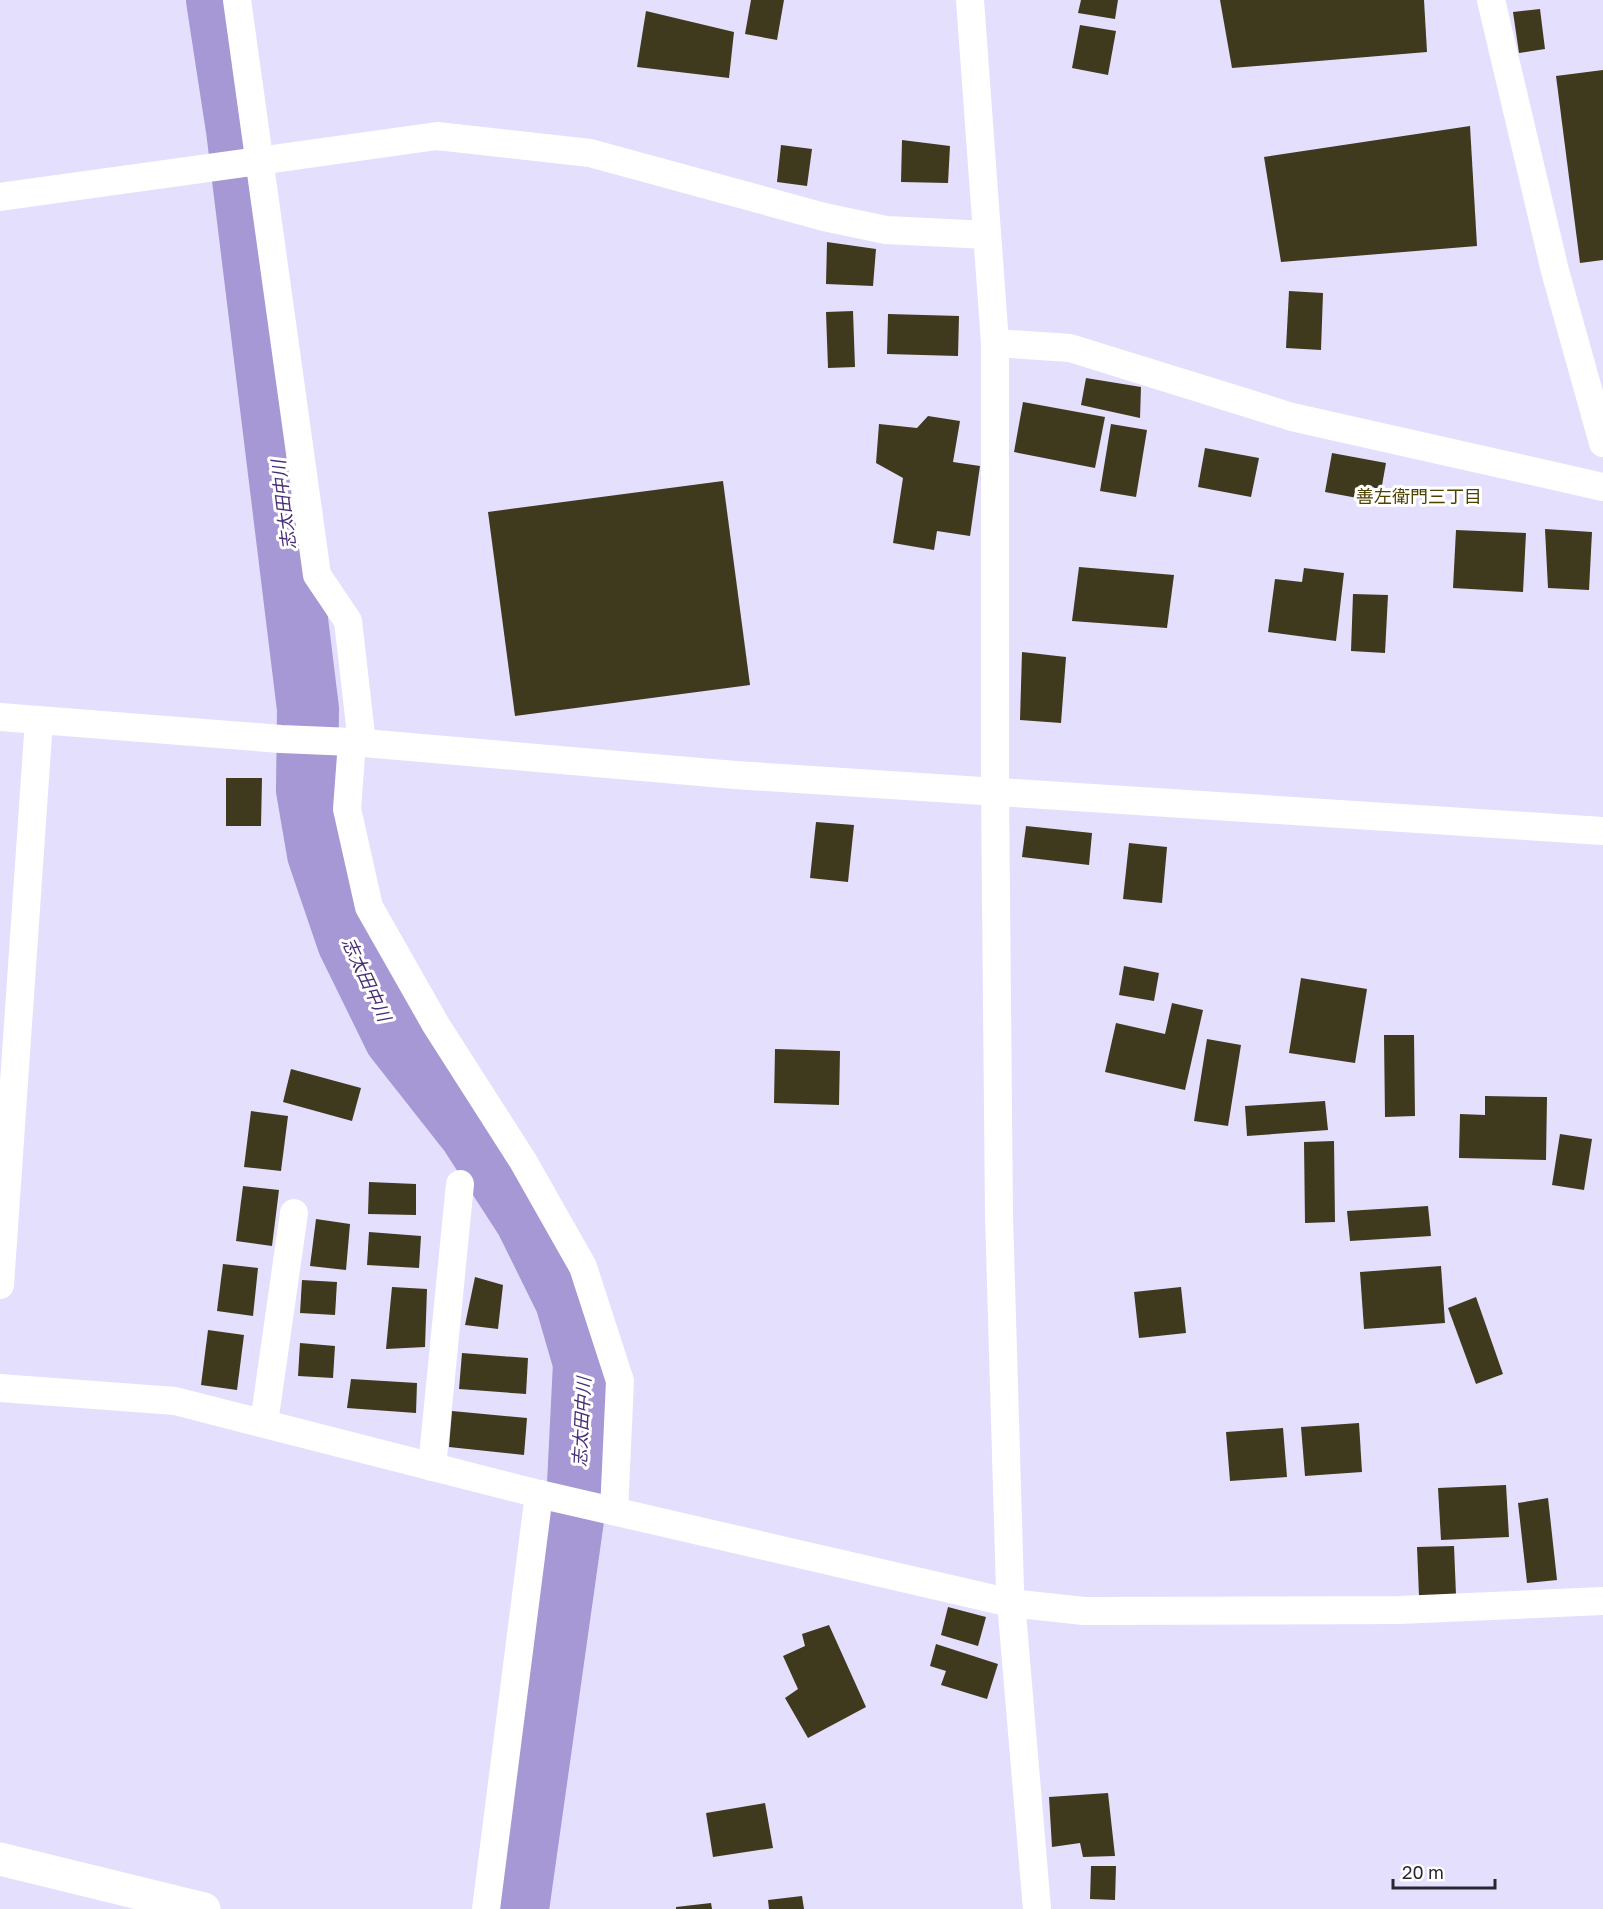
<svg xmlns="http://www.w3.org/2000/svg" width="1603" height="1909" font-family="'Golos Text','Noto Sans JP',sans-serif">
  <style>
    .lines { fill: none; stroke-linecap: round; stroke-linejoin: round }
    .river { stroke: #a697d5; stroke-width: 62 }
    .building { fill: #3f391e }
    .minor { stroke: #fff; stroke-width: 28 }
    .tertiary { stroke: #fff; stroke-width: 33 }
    .labels { text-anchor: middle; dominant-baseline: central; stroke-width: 6; stroke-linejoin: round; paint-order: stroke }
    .neighbourhood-label { font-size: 18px; fill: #4f4200; stroke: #fff }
    .water-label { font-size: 18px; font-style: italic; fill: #472e77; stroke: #fff }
  </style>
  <rect width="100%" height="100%" fill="#e5dffe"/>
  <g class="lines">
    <path class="river" d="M217,0L237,130L308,709L307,790L318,854L348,942L395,1038L469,1132L526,1220L566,1301L584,1363L578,1484L518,1909"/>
  </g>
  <g class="building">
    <path d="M751,0H784L777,40L745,34Z"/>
    <path d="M1081,0H1118L1115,19L1078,13Z"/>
    <path d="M1220,0H1424L1427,52L1232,68Z"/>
    <path d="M1540,9L1545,49L1519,53L1513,12Z"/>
    <path d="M646,11L734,32L729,78L637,67Z"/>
    <path d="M1080,25L1116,31L1108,75L1072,68Z"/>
    <path d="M1603,70V260L1580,263L1556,76Z"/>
    <path d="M1470,126L1477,246L1281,262L1264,157Z"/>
    <path d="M902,140L950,146L948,183L901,182Z"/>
    <path d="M781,145L812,149L807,186L777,182Z"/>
    <path d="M827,242L876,249L873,286L826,284Z"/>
    <path d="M1289,291L1323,293L1321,350L1286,348Z"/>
    <path d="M853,311L855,367L828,368L826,312Z"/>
    <path d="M888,314L959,316L958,356L887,354Z"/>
    <path d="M1086,378L1141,387L1140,418L1081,405Z"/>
    <path d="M1023,402L1105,417L1095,468L1014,452Z"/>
    <path d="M928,416L960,421L953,462L980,466L970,536L937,531L934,550L893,543L903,478L876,463L879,424L917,428Z"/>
    <path d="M1111,424L1147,430L1136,497L1100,491Z"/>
    <path d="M1205,448L1259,458L1251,497L1198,487Z"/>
    <path d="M1332,453L1386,463L1379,502L1325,492Z"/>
    <path d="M723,481L750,685L515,716L488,512Z"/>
    <path d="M1545,529L1592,532L1589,590L1548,588Z"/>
    <path d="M1456,530L1526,533L1523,592L1453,588Z"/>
    <path d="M1079,567L1174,575L1167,628L1072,621Z"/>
    <path d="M1304,568L1344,573L1336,641L1268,632L1275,579L1302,582Z"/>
    <path d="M1353,594L1388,595L1385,653L1351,651Z"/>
    <path d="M1022,652L1066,657L1061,723L1020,720Z"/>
    <path d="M226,778H262L261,826H226Z"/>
    <path d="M816,822L854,825L848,882L810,878Z"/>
    <path d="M1026,826L1092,833L1089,865L1022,857Z"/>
    <path d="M1129,843L1167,847L1162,903L1123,899Z"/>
    <path d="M1124,966L1159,973L1154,1001L1119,995Z"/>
    <path d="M1301,978L1367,989L1355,1063L1289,1053Z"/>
    <path d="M1172,1003L1203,1010L1185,1090L1105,1072L1116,1023L1165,1034Z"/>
    <path d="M1384,1035H1414L1415,1116L1385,1117Z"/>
    <path d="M1207,1039L1241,1045L1228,1126L1194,1121Z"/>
    <path d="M775,1049L840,1051L839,1105L774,1103Z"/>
    <path d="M291,1069L361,1088L352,1121L283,1102Z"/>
    <path d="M1485,1096L1547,1097L1546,1160L1459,1158L1460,1114L1485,1115Z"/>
    <path d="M1325,1101L1328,1130L1247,1136L1245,1106Z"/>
    <path d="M251,1111L288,1116L281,1171L244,1167Z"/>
    <path d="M1560,1134L1592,1139L1584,1190L1552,1185Z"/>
    <path d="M1334,1141L1335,1222L1305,1223L1304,1142Z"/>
    <path d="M369,1182L416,1184V1215L368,1214Z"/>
    <path d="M243,1186L279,1190L272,1246L236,1241Z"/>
    <path d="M1428,1206L1431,1236L1350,1241L1347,1211Z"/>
    <path d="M316,1219L350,1224L346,1270L310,1266Z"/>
    <path d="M369,1232L421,1236L419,1268L367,1265Z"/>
    <path d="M223,1264L258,1268L253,1316L217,1311Z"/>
    <path d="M1441,1266L1445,1323L1364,1329L1360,1272Z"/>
    <path d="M475,1277L503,1285L498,1329L465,1325Z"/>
    <path d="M302,1280L337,1282L335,1315L300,1313Z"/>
    <path d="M392,1287L427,1289L425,1347L386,1349Z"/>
    <path d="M1181,1287L1186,1333L1139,1338L1134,1292Z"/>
    <path d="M1476,1297L1503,1374L1476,1384L1448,1308Z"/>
    <path d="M208,1330L244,1335L237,1390L201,1385Z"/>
    <path d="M300,1343L335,1346L333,1378L298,1376Z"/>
    <path d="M462,1353L528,1358L526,1394L459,1389Z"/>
    <path d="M351,1379L417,1383L416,1413L347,1408Z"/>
    <path d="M452,1411L527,1418L524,1455L449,1447Z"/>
    <path d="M1359,1423L1362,1472L1305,1476L1301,1427Z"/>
    <path d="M1283,1428L1287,1477L1230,1481L1226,1432Z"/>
    <path d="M1506,1485L1509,1537L1441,1540L1438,1488Z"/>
    <path d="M1548,1498L1557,1580L1527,1583L1518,1503Z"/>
    <path d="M1454,1546L1456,1595L1419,1596L1417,1547Z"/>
    <path d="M948,1607L986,1617L978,1646L941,1635Z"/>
    <path d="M829,1625L866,1707L808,1738L785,1698L798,1689L783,1656L805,1646L802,1634Z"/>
    <path d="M936,1644L998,1664L987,1699L941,1685L946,1671L930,1666Z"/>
    <path d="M1108,1793L1115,1856L1083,1857L1080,1843L1052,1847L1049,1797Z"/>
    <path d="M765,1803L773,1848L713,1857L706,1813Z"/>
    <path d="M1091,1866H1116L1115,1900L1090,1899Z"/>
    <path d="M802,1896L804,1909H769L768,1900Z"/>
    <path d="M711,1903L712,1909H676V1907Z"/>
  </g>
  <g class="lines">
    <g class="minor">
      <path d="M237,0L317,575L348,621L362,743"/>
      <path d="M970,0L995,343V790L999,1216L1010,1590L1037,1909"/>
      <path d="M1491,0L1555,271L1603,443"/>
      <path d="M0,197L437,136L590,153L824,217L886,230L987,235"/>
      <path d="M995,343L1070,348L1292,417L1603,487"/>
      <path d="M0,717L281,739L352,742L735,775L1603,831"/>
      <path d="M352,742L347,809L369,907L436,1025L523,1161L583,1267L620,1381L614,1511"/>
      <path d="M0,1285L39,720"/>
      <path d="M0,1388L175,1401L539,1494L1011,1603L1084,1611L1399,1610L1603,1601"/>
      <path d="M264,1423L294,1213"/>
      <path d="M432,1467L460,1184"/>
      <path d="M486,1909L539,1494"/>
    </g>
    <path class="tertiary" d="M0,1859L204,1909"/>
  </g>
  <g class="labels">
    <g class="neighbourhood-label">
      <text x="1419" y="496">善左衛門三丁目</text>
    </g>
    <g class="water-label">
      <text transform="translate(283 505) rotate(-97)">志太田中川</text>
      <text transform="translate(367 979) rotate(65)">志太田中川</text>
      <text transform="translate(581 1422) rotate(-87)">志太田中川</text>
    </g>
  </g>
  <path d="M1393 1879v9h102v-9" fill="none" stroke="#292632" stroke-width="3"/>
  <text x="1402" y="1879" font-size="18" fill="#292632" stroke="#ffffff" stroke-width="4.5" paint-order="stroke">20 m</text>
</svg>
